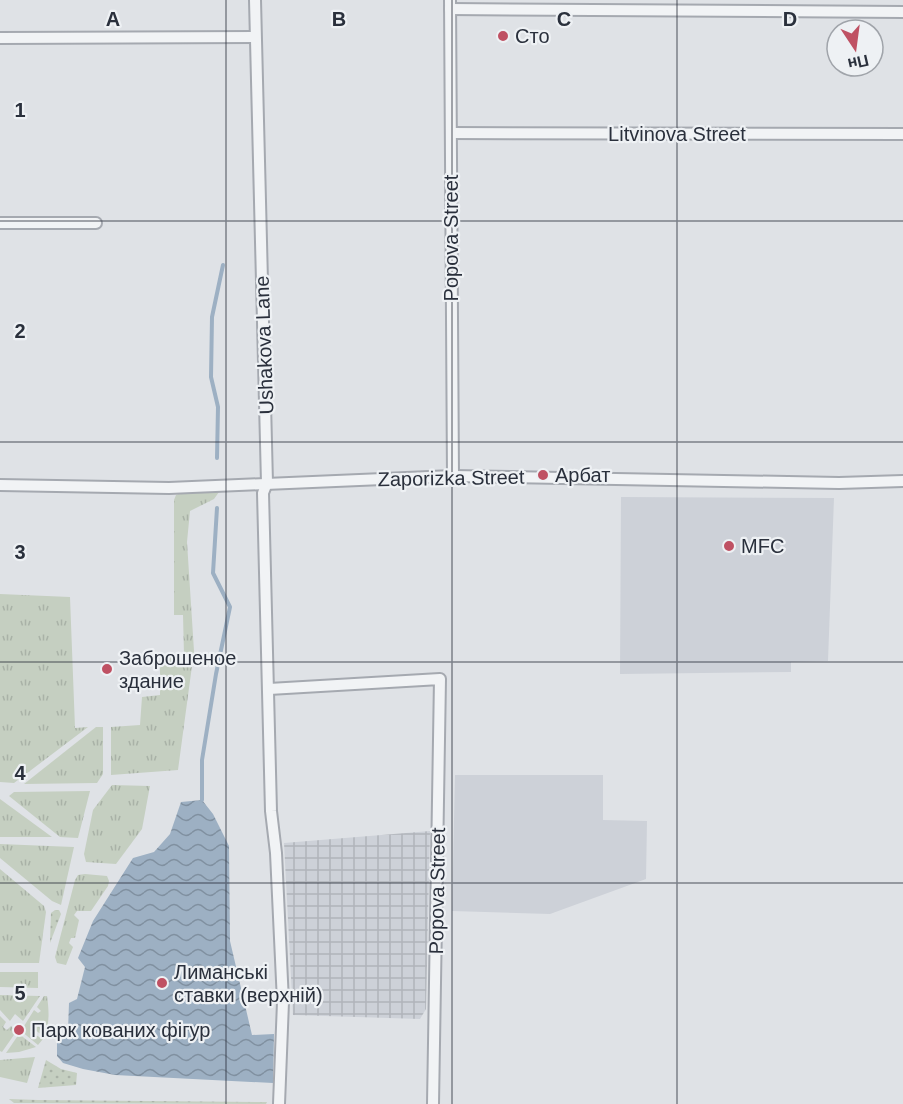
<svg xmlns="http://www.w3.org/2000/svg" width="903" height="1104" font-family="Helvetica,sans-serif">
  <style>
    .built { fill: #cdd1d8 }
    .industrial { fill: url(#industrial-grid) }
    .grass { fill: url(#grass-dots) }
    .park { fill: url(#park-tufts) }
    .water { fill: url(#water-waves) }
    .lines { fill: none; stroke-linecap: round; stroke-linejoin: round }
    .stream { stroke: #9db0c3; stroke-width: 4 }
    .street-casing { stroke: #a5a9b0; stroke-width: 14 }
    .street { stroke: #f1f3f5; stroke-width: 10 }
    .grid { fill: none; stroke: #2a303c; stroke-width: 1.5; stroke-opacity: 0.55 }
    .poi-dot { fill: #bf5163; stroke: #eef1f4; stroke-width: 2 }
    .labels { text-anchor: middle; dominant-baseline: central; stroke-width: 4.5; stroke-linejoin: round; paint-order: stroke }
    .poi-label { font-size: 20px; fill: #2a303c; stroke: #eef1f4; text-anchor: start }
    .street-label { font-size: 20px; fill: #2a303c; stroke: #eef1f4 }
    .grid-label { font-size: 20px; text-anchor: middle; font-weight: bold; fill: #2a303c; stroke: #eef1f4; stroke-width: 4.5; stroke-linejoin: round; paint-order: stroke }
  </style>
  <defs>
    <pattern id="industrial-grid" width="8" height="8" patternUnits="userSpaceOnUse" patternTransform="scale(1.5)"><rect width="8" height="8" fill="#cdd1d8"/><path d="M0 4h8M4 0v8" fill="none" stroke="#b0b4ba"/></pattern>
    <pattern id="grass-dots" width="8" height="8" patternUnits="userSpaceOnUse" patternTransform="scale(1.5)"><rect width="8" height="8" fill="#c5cfc1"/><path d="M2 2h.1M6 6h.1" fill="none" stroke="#a9b2a7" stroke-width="1.8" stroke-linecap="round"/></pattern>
    <pattern id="park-tufts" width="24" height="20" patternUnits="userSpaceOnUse" patternTransform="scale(1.5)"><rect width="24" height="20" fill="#c5cfc1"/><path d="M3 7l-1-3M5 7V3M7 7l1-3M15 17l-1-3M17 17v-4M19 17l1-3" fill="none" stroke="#a9b2a7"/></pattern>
    <pattern id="water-waves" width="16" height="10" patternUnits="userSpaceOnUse" patternTransform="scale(1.5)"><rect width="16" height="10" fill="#9db0c3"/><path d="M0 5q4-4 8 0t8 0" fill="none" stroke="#8090a0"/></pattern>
  </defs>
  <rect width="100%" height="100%" fill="#dfe2e6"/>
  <g class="built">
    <path d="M621,497L834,498L828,661L791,662V672L620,674Z"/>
    <path d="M455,775H603V820L647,821L646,879L550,914L452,911Z"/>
  </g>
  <path class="industrial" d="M430,831L426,1009L420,1019L293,1015L284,843Z"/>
  <g class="grass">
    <path d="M55,910H59L61,914L50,943L51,913Z"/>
    <path d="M46,1060L61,1069L77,1073L76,1085L38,1088Z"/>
    <path d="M9,1099L38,1100L267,1102L266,1104L14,1103Z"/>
  </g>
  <g class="park">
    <path d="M219,492L214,499L190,511L187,542L194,651L178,770L111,775V727L140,725L142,697L160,695V657L184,655L183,615H174V500L176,495L181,493Z"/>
    <path d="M0,594L70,597L75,728L88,727L14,783L0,782Z"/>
    <path d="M96,727H103V774L97,783L24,784Z"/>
    <path d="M112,785L150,786L142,829L116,864L86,862L84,854L93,810Z"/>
    <path d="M90,791L78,838L60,837L9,796L14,792Z"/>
    <path d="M0,799L52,837H0Z"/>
    <path d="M0,844L74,847L61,905L52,901L0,858Z"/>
    <path d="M0,869L44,906L46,912L39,963H0Z"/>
    <path d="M85,874L107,876L109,881L108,886L91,911H77L74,915L79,920L75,938H71L69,943L73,947L66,965L57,963L55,957L75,880L78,875Z"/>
    <path d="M0,972H38V988L0,987Z"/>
    <path d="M0,995L40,996L23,1021L15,1014L10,1021L0,1010Z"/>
    <path d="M44,996H47C49,1010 50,1024 44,1037L33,1028L30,1032L43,1039L38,1045L21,1031L34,1010L38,1013L41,1011L37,1007Z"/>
    <path d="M0,1016L6,1022L3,1027L7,1030L11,1026L16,1032L2,1052L0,1051Z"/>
    <path d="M19,1034L36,1047L19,1052L6,1053Z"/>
    <path d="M35,1057L27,1083L0,1077V1060Z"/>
  </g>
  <path class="water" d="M202,800L213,814L229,846L230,941L252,1035L274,1034L273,1083L115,1075L83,1069L63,1063L57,1056V1043L68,1031L69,1003L77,999L85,967L78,958L93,921L133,858L154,852L170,834L181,802Z"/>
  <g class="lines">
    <g class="stream">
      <path d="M217,458L218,407L211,377L212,317L223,265"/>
      <path d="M202,800V760L216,674L230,607L213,573L217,508"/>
    </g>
    <defs>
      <g id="street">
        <path d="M255,0L267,483L263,493L271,811L276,853L283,1002L279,1104"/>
        <path d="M450,0L453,476"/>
        <path d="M450,9L903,12"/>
        <path d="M0,38L255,37"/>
        <path d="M451,133L903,134"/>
        <path d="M0,223H96"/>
        <path d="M0,485L169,488L453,476L839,483L903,481"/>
        <path d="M269,689L440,679L433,1104"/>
      </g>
    </defs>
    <use href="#street" class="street-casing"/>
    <use href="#street" class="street"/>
  </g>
  <path class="grid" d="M226,0V1104M452,0V1104M677,0V1104M0,221H903M0,442H903M0,662H903M0,883H903"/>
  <g class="poi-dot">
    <circle cx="503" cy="36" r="6"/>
    <circle cx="543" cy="475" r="6"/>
    <circle cx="729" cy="546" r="6"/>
    <circle cx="107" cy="669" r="6"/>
    <circle cx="162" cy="983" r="6"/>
    <circle cx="19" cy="1030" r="6"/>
  </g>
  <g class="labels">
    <g class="poi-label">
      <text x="515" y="36">Сто</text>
      <text x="555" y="475">Арбат</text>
      <text x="741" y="546">MFC</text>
      <text x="119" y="658">Заброшеное<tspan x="119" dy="23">здание</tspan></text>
      <text x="174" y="972">Лиманські<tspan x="174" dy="23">ставки (верхній)</tspan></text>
      <text x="31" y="1030">Парк кованих фігур</text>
    </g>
    <g class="street-label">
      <text x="677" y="134">Litvinova Street</text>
      <text transform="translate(451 238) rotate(-90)">Popova Street</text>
      <text transform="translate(264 345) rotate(-92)">Ushakova Lane</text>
      <text transform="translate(451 478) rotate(-1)">Zaporizka Street</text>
      <text transform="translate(437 891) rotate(-89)">Popova Street</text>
    </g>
  </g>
  <g class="grid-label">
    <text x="113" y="26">A</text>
    <text x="339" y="26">B</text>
    <text x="564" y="26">C</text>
    <text x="790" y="26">D</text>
    <text x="20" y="117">1</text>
    <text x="20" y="338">2</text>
    <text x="20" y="559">3</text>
    <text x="20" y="780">4</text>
    <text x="20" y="1000">5</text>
  </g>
  <g transform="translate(855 48) rotate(167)"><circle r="28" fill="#eef1f4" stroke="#a0a4aa" stroke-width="1.5"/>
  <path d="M0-4.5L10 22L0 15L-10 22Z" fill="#bf5163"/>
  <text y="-9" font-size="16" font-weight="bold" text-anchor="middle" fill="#2a303c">Пн</text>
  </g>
</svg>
